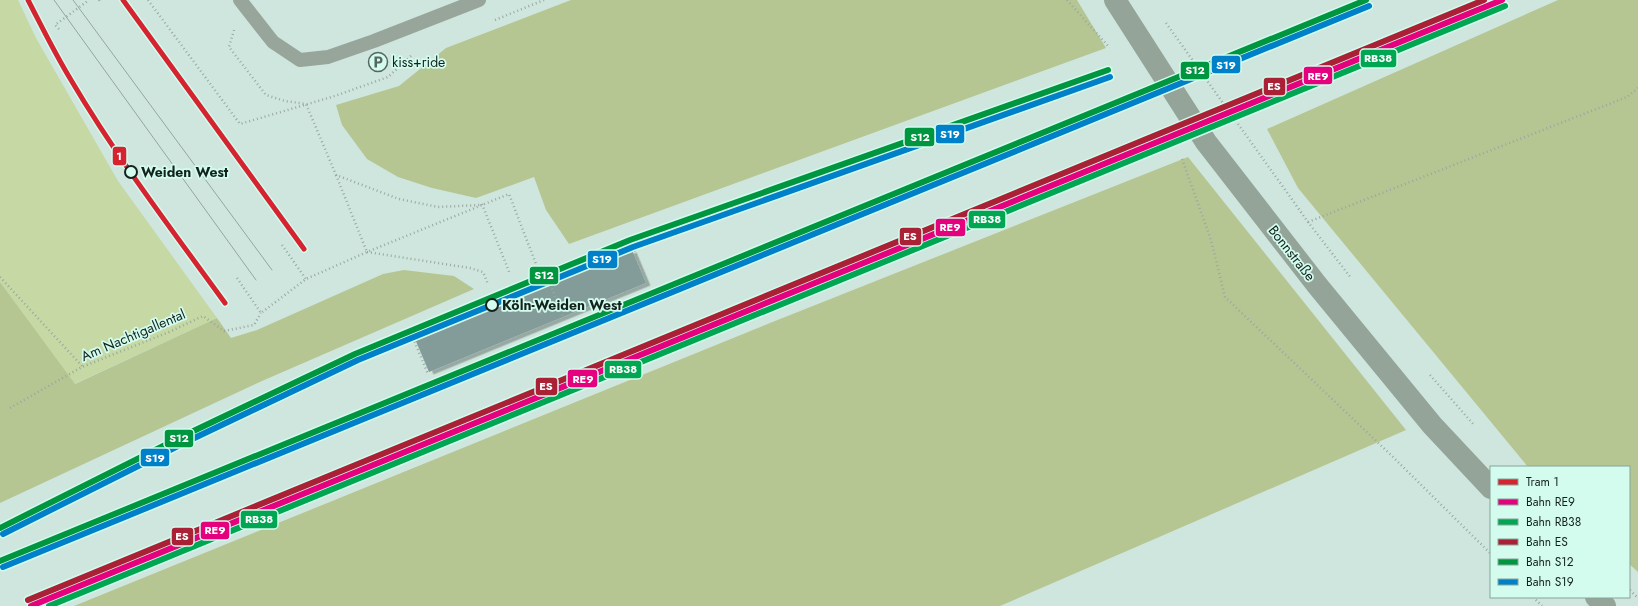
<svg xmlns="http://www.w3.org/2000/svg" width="1638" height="606" font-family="Jost,sans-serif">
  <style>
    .green { fill: #c6d8a4 }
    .forest { fill: #b5c692 }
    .building { fill: #849c99; filter: url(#shadow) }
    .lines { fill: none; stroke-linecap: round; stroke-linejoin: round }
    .path { stroke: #99a8a0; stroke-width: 2.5; stroke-dasharray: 1 3; stroke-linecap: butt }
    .lane { stroke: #97a59b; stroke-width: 14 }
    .secondary { stroke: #94a499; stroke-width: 22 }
    .tram { stroke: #96a59d; stroke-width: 1 }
    .rail-1-casing { stroke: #d3fcee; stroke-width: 9 }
    .rail-2-casing { stroke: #d3fcee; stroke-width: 9 }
    .rail-3-casing { stroke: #d3fcee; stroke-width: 9 }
    .rail-4-casing { stroke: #d3fcee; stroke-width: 9 }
    .rail-5-casing { stroke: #d3fcee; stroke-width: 9 }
    .rail-1 { stroke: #e5007d; stroke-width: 6 }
    .rail-2 { stroke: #00a651; stroke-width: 6 }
    .rail-3 { stroke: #aa2135; stroke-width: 6 }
    .rail-4 { stroke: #009640; stroke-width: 6 }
    .rail-5 { stroke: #0080c8; stroke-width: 6 }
    .tram-1-casing { stroke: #d3fcee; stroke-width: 8 }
    .tram-1 { stroke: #d52330; stroke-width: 5 }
    .stop-dot { fill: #d3fcee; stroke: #12221d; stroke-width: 2 }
    .labels { text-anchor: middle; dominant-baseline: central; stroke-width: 3.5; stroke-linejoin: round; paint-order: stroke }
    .poi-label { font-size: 14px; fill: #12221d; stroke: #d3fcee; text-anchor: start }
    .stop-label { font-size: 14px; font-weight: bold; fill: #12221d; stroke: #d3fcee; text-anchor: start }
    .street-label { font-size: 14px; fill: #12221d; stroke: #d3fcee }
    .line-badge { stroke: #d3fcee; stroke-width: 1.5 }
    .badge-label { font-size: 11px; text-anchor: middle; font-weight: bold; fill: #fff }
  </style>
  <defs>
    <filter id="shadow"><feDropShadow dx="4.5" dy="2.5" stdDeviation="0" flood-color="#0004"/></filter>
  </defs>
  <rect width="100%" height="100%" fill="#cfe6de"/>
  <path class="green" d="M0,0H18L36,38L118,181L217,318L74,384L0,282Z"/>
  <g class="forest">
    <path d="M571,0H1077L1106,48L569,244L546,210L534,177L476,198L432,188L398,177L367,159L342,125L336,105L399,86L446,48Z"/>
    <path d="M1558,0H1638V572L1629,564V467H1528L1298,188L1267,129Z"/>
    <path d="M1188,157L1406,430L1000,606H74L770,323Z"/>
    <path d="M404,270L454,276L474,289L262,381L0,503V282L75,384L217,318L231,338L257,330L383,274Z"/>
  </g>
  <path class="building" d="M632,250L646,283L429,372L415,339Z"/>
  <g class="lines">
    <g class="path">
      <path d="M99,0L101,3"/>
      <path d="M148,0L240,124L335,96L388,77L413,54"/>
      <path d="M1067,0L1109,47"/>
      <path d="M495,20L544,0"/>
      <path d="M1166,23L1308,222L1351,278"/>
      <path d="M59,29L55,25L89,0"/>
      <path d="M234,30L229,47L266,95L285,101L306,104L336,175L399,199L438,207L480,205"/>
      <path d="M1182,159L1211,240L1225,297L1394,458L1491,554"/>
      <path d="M336,175L367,252"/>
      <path d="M482,204L510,274"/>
      <path d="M1308,222L1627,97L1638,88"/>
      <path d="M282,245L306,279"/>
      <path d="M633,247L648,284"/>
      <path d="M367,252L470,268L483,272L488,284"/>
      <path d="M0,277L82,366"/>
      <path d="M237,278L261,313L306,279L367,252L509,194L536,264"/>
      <path d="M549,281L564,319"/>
      <path d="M540,313L559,306"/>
      <path d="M413,338L428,374"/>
      <path d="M1430,375L1474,425"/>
      <path d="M10,408L82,367L169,332L203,316L224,331L254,325L261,313"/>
      <path d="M1630,590L1638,598"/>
      <path d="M1533,597L1542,606"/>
    </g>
    <path class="lane" d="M240,0L273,42L300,60L328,57L374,41L479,0"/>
    <g class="secondary">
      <path d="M1115,0L1206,142L1317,285L1432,425L1491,488"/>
      <path d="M1596,597L1605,606"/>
    </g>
    <g class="tram">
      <path d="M54,0L256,280"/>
      <path d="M73,0L272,270"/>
    </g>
    <defs>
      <path id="rail-1" d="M31,606L1502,0"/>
      <path id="rail-2" d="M49,606L1505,6"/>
      <path id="rail-3" d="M28,600L1484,0"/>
      <g id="rail-4">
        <path d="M0,528L183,436L355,354L630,240L1108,70"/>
        <path d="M0,561L1366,0"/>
      </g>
      <g id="rail-5">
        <path d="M3,534L186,442L358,360L633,247L1110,77"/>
        <path d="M3,567L1369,6"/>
      </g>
    </defs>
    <use href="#rail-1" class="rail-1-casing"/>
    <use href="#rail-2" class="rail-2-casing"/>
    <use href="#rail-3" class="rail-3-casing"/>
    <use href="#rail-4" class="rail-4-casing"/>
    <use href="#rail-5" class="rail-5-casing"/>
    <use href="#rail-1" class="rail-1"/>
    <use href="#rail-2" class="rail-2"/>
    <use href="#rail-3" class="rail-3"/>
    <use href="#rail-4" class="rail-4"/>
    <use href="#rail-5" class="rail-5"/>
    <defs>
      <g id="tram-1">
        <path d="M28,0C42,27 55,54 71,80C117,158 172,230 225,303"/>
        <path d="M123,0L304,249"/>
      </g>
    </defs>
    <use href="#tram-1" class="tram-1-casing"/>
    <use href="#tram-1" class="tram-1"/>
  </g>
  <defs>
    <symbol id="parking-ring" viewBox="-11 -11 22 22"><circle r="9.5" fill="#d3fcee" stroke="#546761" stroke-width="1.5"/><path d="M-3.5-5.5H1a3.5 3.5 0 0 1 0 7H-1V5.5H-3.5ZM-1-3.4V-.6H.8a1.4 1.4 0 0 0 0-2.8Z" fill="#546761"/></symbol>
  </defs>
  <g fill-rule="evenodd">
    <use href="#parking-ring" x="367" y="51" width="22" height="22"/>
  </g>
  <g class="stop-dot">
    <circle cx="131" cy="172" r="6"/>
    <circle cx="492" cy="305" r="6"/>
  </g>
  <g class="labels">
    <g class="poi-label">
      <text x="392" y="62">kiss+ride</text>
    </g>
    <g class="stop-label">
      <text x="141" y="172">Weiden West</text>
      <text x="502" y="305">Köln-Weiden West</text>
    </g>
    <g class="street-label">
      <text transform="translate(1292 253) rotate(52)">Bonnstraße</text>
      <text transform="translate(133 335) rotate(-23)">Am Nachtigallental</text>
    </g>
  </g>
  <g class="line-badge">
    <rect x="1360" y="49" width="37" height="19" rx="4" fill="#00a651"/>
    <rect x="1211" y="55" width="30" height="19" rx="4" fill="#0080c8"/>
    <rect x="1180" y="61" width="30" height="19" rx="4" fill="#009640"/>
    <rect x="1303" y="66" width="30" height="19" rx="4" fill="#e5007d"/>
    <rect x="1263" y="77" width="23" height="19" rx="4" fill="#aa2135"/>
    <rect x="935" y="124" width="30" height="20" rx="4" fill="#0080c8"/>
    <rect x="904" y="127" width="31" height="20" rx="4" fill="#009640"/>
    <rect x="112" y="146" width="15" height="20" rx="4" fill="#d52330"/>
    <rect x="968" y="210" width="38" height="19" rx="4" fill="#00a651"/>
    <rect x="935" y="218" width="31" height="19" rx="4" fill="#e5007d"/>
    <rect x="899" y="227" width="23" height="19" rx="4" fill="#aa2135"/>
    <rect x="587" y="250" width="31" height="19" rx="4" fill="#0080c8"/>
    <rect x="529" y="266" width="30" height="19" rx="4" fill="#009640"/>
    <rect x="604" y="360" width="38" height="19" rx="4" fill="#00a651"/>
    <rect x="567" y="369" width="31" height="19" rx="4" fill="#e5007d"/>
    <rect x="535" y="377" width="23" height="19" rx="4" fill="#aa2135"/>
    <rect x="164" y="429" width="30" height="19" rx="4" fill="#009640"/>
    <rect x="140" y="448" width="30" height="19" rx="4" fill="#0080c8"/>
    <rect x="240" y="510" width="38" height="19" rx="4" fill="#00a651"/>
    <rect x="200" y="521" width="30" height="19" rx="4" fill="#e5007d"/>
    <rect x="171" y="527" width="23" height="19" rx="4" fill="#aa2135"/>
  </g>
  <g class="badge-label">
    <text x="1378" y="62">RB38</text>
    <text x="1226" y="69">S19</text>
    <text x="1195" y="74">S12</text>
    <text x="1318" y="80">RE9</text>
    <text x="1274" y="90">ES</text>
    <text x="950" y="138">S19</text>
    <text x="920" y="141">S12</text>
    <text x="119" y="160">1</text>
    <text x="987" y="223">RB38</text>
    <text x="950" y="231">RE9</text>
    <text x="910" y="240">ES</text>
    <text x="602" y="263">S19</text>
    <text x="544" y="279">S12</text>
    <text x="623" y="373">RB38</text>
    <text x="583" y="383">RE9</text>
    <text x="546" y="390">ES</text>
    <text x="179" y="442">S12</text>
    <text x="155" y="462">S19</text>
    <text x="259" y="523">RB38</text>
    <text x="215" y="534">RE9</text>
    <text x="182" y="540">ES</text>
  </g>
  <rect x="1490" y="466" width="140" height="132" fill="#d3fcee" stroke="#86a59a"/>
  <rect x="1498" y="479" width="20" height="6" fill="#d52330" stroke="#86a59a"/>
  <text x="1526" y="486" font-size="12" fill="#12221d">Tram 1</text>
  <rect x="1498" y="499" width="20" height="6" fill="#e5007d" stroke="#86a59a"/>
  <text x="1526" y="506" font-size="12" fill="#12221d">Bahn RE9</text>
  <rect x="1498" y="519" width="20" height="6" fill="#00a651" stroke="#86a59a"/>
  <text x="1526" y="526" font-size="12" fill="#12221d">Bahn RB38</text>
  <rect x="1498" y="539" width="20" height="6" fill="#aa2135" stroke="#86a59a"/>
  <text x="1526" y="546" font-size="12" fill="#12221d">Bahn ES</text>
  <rect x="1498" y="559" width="20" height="6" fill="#009640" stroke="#86a59a"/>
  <text x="1526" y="566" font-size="12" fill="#12221d">Bahn S12</text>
  <rect x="1498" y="579" width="20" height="6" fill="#0080c8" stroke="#86a59a"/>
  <text x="1526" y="586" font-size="12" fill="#12221d">Bahn S19</text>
</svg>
